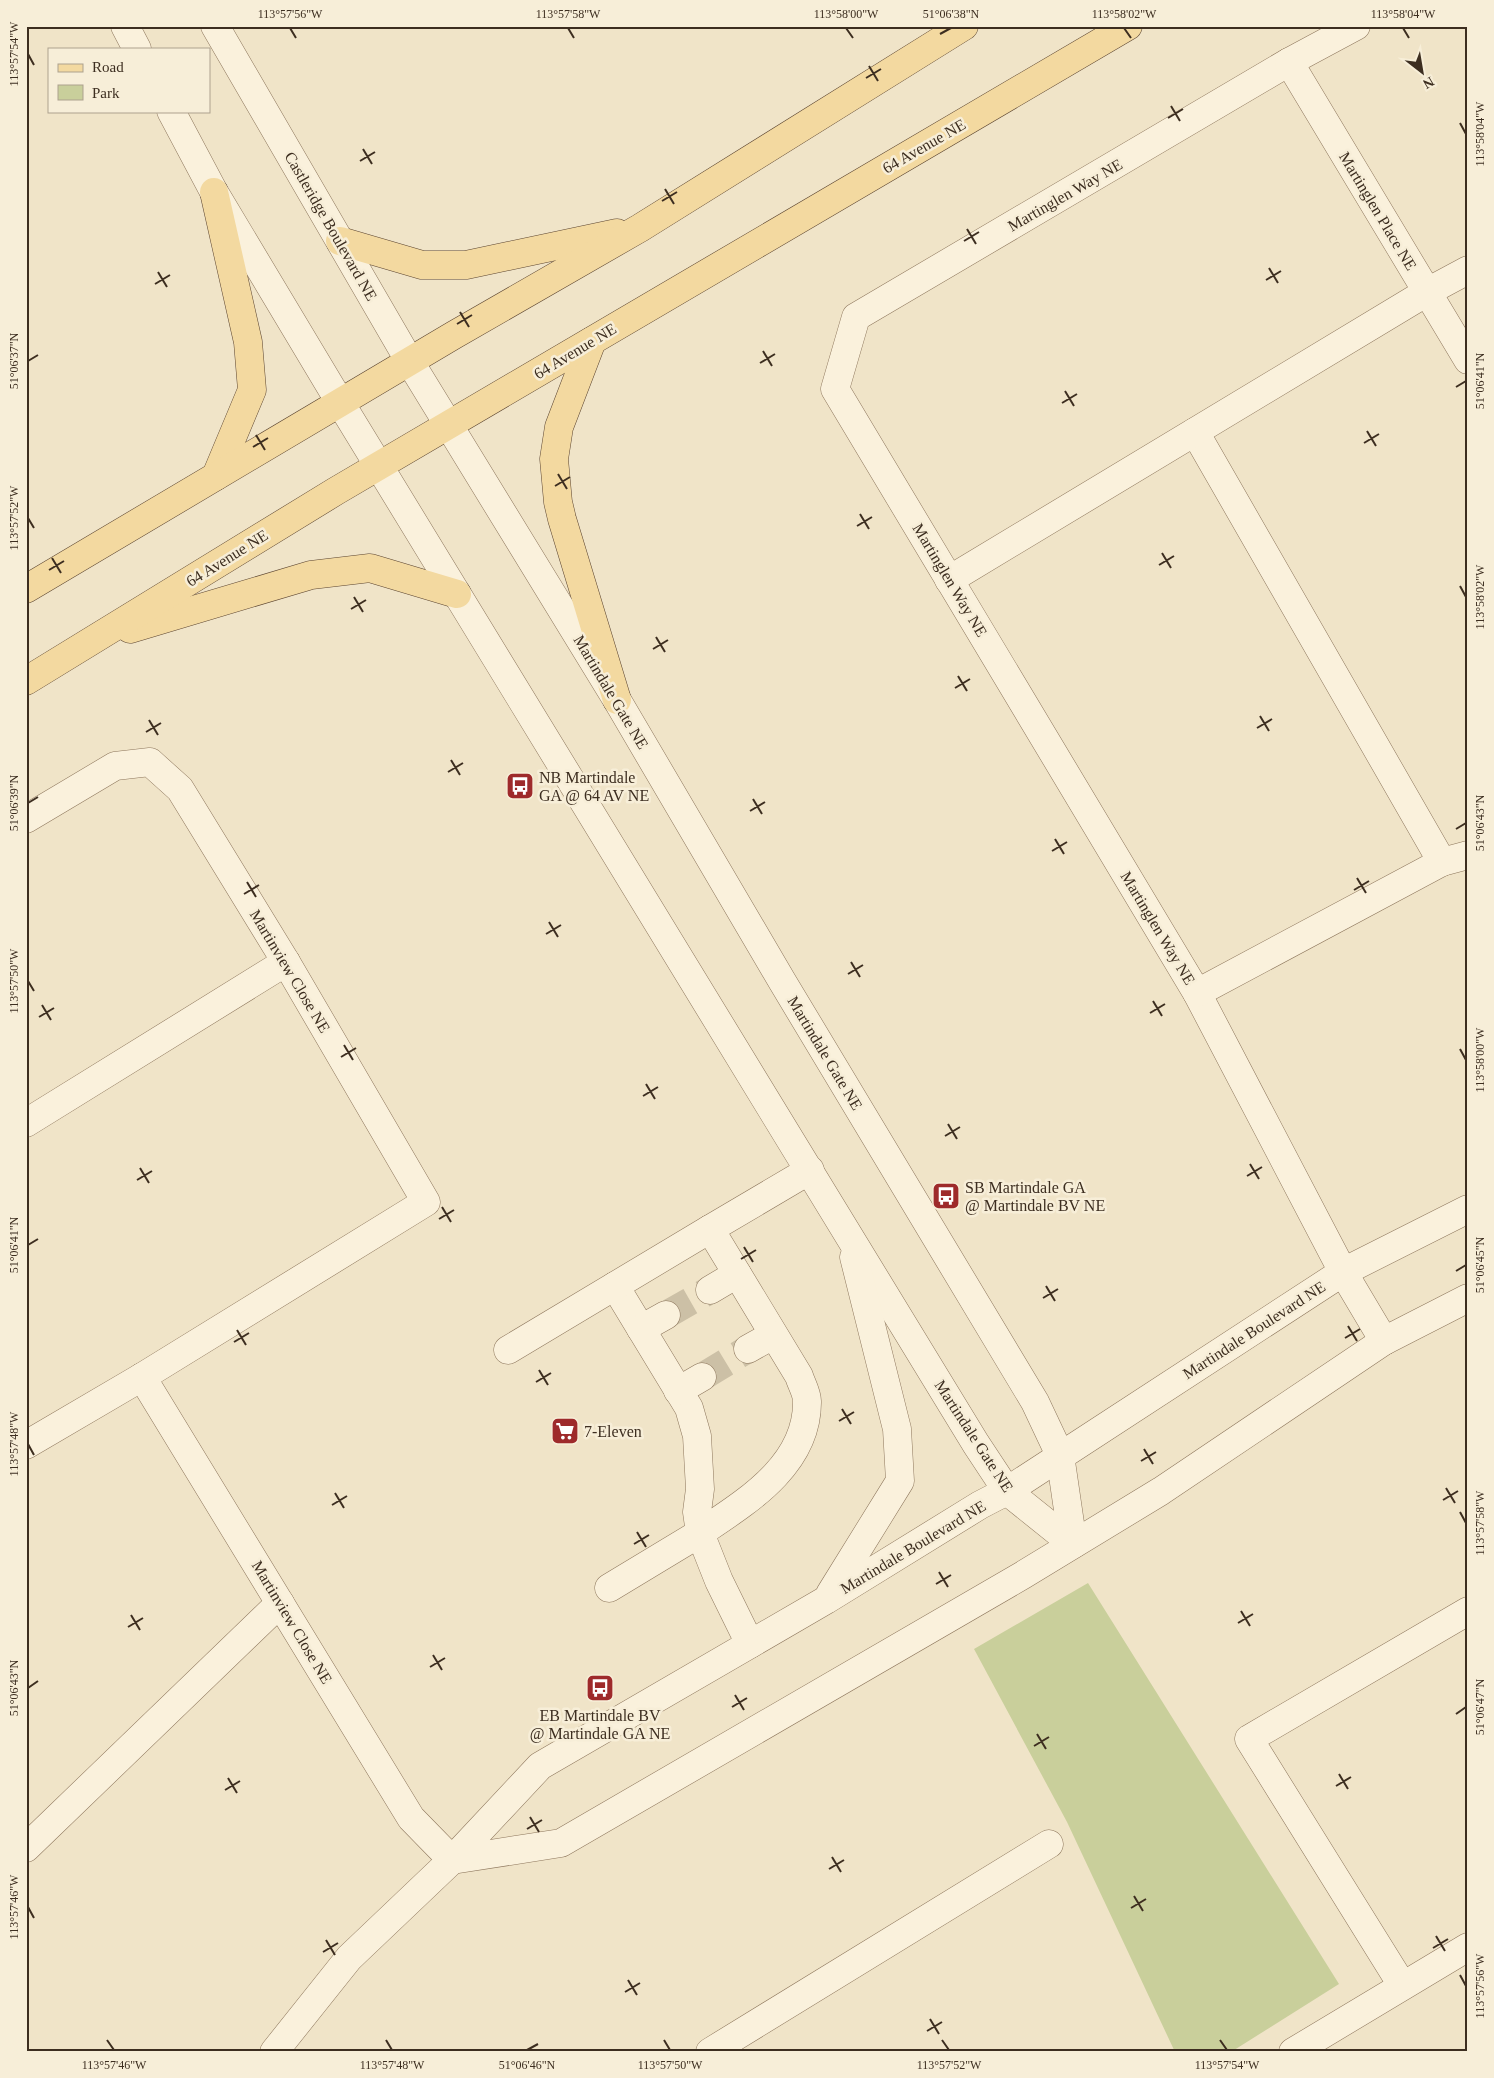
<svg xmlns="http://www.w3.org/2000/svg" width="1494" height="2078" font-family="Georgia,serif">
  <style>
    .green { fill: #c9cf9b }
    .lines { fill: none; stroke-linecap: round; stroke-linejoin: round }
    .minor-tunnel { stroke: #ccc0a6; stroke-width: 28; stroke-dasharray: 28 14; stroke-linecap: butt }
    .minor-casing { stroke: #8d765c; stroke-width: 29 }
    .major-casing { stroke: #5b4430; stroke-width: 29 }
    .minor { stroke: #faf1dc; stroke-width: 28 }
    .major { stroke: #f3d9a0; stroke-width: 28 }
    .ticks { fill: none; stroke: #3d2e20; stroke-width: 2 }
    .labels { text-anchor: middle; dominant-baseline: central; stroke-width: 5; stroke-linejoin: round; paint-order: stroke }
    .street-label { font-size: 16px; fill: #3d2e20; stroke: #f7eed8 }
    .poi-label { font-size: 16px; fill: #3d2e20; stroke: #f7eed8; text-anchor: start }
    .neatline { fill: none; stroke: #3d2e20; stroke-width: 2 }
    .ticks-label { font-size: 12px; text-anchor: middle; fill: #3d2e20 }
  </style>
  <rect width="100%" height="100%" fill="#f0e4c8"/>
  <path class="green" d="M1088,1583L1339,1984L1231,2052H1175L1067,1822L974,1649Z"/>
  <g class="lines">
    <g class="minor-tunnel">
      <path d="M666,1315L710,1290"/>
      <path d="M702,1377L748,1349"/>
    </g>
    <defs>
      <g id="minor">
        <path d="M125,26L137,49"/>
        <path d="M215,26L410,362L617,700L782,981L1035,1402L1060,1455L1073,1544"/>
        <path d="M1356,26L1289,62L856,317L835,389L1197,993L1343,1272L1384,1341"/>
        <path d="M1289,62L1468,360"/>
        <path d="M171,111L214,192L341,404L976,1444L1007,1491L1073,1544"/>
        <path d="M1195,432L1442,862"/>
        <path d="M949,580L1427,292L1468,270"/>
        <path d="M26,819L115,766L150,762L180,789L286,962L426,1202L142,1377L26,1445"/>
        <path d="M1197,993L1442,862L1468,855"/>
        <path d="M26,1123L286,962"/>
        <path d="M615,1286L689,1408L697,1436L700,1489L697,1512L700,1533C746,1502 808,1465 807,1401C807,1393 801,1383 799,1376L710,1229L810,1170"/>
        <path d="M710,1290L737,1274"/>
        <path d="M641,1329L666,1315"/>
        <path d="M748,1349L773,1335"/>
        <path d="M508,1350L710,1229"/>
        <path d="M142,1377L411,1818L452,1860"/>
        <path d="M678,1391L702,1377"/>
        <path d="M609,1588L700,1533L719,1581L750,1644"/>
        <path d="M830,1594L900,1481L897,1429L854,1257"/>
        <path d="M26,1848L280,1603"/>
        <path d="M452,1860L561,1843L1023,1575L1161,1491L1384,1341L1468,1298"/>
        <path d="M1402,1985L1249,1739L1468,1611"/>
        <path d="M274,2052L349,1958L452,1860L540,1766L826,1600L980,1505L1007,1491L1343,1272L1468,1209"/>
        <path d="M710,2052L1049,1844"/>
        <path d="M1293,2052L1468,1947"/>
      </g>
      <g id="major">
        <path d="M214,192L248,342L252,390L216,476"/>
        <path d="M340,241L422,265H466L617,233"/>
        <path d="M592,341L559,427L554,459L558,502L562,519L617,700"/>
        <path d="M26,589L454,335L640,228L964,26"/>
        <path d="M130,629L311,575L370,568L457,594"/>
        <path d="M26,681L336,491L1128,26"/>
      </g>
    </defs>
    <use href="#minor" class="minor-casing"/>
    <use href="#major" class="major-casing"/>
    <use href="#minor" class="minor"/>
    <use href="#major" class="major"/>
  </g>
  <path class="ticks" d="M290,28L296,38M568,28L574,38M846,28L853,38M1124,28L1131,38M1403,28L1409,38M940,34L951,28M28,54L34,65M869,66L878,81M866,78L881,69M1171,106L1180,121M1168,118L1183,109M1460,123L1466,134M363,149L372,164M360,161L375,152M665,189L674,204M662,201L677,192M967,229L976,244M964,241L979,232M1269,268L1278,283M158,272L167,287M1266,280L1281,271M155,284L170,275M460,312L469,327M457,324L472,315M763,351L772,366M28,361L38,355M760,363L775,354M1456,387L1466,381M1065,391L1074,406M1062,403L1077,394M1367,431L1376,446M256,435L265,450M1364,443L1379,434M253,447L268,438M558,474L567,489M555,486L570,477M860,514L869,529M28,518L34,528M857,526L872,517M1162,553L1171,568M52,558L61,573M1159,565L1174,556M49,570L64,561M1460,586L1466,597M354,597L363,612M351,609L366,600M656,637L665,652M653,649L668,640M958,676L967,691M955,688L970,679M1260,716L1269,731M149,720L158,735M1257,728L1272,719M146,732L161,723M451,760L460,775M448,772L463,763M753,799L762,814M28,803L38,797M750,811L765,802M1456,829L1466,823M1055,839L1064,854M1052,851L1067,842M1357,878L1366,893M247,882L256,897M1354,890L1369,881M244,894L259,885M549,922L558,937M546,934L561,925M851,962L860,977M848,974L863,965M28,981L34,991M1153,1001L1162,1016M42,1005L51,1020M1150,1013L1165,1004M39,1017L54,1008M344,1045L353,1060M1460,1049L1466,1060M341,1057L356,1048M646,1084L655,1099M643,1096L658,1087M948,1124L957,1139M945,1136L960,1127M1250,1164L1259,1179M140,1168L149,1183M1247,1176L1262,1167M137,1180L152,1171M442,1207L451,1222M439,1219L454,1210M28,1245L38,1239M744,1247L753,1262M741,1259L756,1250M1456,1271L1466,1265M1046,1286L1055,1301M1043,1298L1058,1289M1348,1326L1357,1341M237,1330L246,1345M1345,1338L1360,1329M234,1342L249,1333M539,1370L548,1385M536,1382L551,1373M842,1409L851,1424M839,1421L854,1412M28,1444L34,1455M1144,1449L1153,1464M1141,1461L1156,1452M1446,1488L1455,1503M335,1493L344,1508M1443,1500L1458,1491M332,1505L347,1496M1460,1512L1466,1523M637,1532L646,1547M634,1544L649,1535M939,1572L948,1587M936,1584L951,1575M1241,1611L1250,1626M131,1615L140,1630M1238,1623L1253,1614M128,1627L143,1618M433,1655L442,1670M430,1667L445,1658M28,1688L38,1681M735,1695L744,1710M732,1707L747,1698M1456,1714L1466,1707M1037,1734L1046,1749M1034,1746L1049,1737M1339,1774L1348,1789M228,1778L237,1793M1336,1786L1351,1777M225,1790L240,1781M530,1817L539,1832M527,1829L542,1820M832,1857L841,1872M829,1869L844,1860M1134,1896L1143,1911M28,1907L34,1918M1131,1908L1146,1899M1436,1936L1445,1951M326,1940L335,1955M1433,1948L1448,1939M323,1952L338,1943M1460,1975L1466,1986M628,1980L637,1995M625,1992L640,1983M930,2019L939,2034M927,2031L942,2022M107,2040L114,2050M386,2040L392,2050M664,2040L670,2050M942,2040L949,2050M1220,2040L1227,2050M527,2050L538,2044"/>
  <defs>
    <symbol id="bus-square" viewBox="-11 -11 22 22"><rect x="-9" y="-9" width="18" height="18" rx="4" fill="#9e2a2b" stroke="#f7eed8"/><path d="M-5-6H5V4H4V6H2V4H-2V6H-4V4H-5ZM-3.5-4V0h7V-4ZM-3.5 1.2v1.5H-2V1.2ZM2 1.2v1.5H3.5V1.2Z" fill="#fff"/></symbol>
    <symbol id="supermarket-square" viewBox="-11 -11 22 22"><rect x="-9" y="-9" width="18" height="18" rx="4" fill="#9e2a2b" stroke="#f7eed8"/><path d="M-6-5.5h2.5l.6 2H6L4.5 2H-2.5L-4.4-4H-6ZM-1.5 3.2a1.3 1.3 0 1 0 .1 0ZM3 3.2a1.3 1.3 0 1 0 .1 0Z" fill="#fff"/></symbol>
  </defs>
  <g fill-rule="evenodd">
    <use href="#bus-square" x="504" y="770" width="32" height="32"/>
    <use href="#bus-square" x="930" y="1180" width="32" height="32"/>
    <use href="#supermarket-square" x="549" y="1415" width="32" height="32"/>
    <use href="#bus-square" x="584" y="1672" width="32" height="32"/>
  </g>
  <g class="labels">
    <g class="street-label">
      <text transform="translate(924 146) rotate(-30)">64 Avenue NE</text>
      <text transform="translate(1065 195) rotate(-30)">Martinglen Way NE</text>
      <text transform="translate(1378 211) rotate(59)">Martinglen Place NE</text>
      <text transform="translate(331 226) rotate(60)">Castleridge Boulevard NE</text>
      <text transform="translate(575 351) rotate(-31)">64 Avenue NE</text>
      <text transform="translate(227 558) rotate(-32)">64 Avenue NE</text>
      <text transform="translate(950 580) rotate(59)">Martinglen Way NE</text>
      <text transform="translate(611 692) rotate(59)">Martindale Gate NE</text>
      <text transform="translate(1158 928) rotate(59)">Martinglen Way NE</text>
      <text transform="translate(290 971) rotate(59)">Martinview Close NE</text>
      <text transform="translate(825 1053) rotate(59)">Martindale Gate NE</text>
      <text transform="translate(1254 1330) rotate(-33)">Martindale Boulevard NE</text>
      <text transform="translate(974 1436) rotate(57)">Martindale Gate NE</text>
      <text transform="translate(913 1547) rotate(-31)">Martindale Boulevard NE</text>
      <text transform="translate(292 1622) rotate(59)">Martinview Close NE</text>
    </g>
    <g class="poi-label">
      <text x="539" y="777">NB Martindale<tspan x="539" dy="18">GA @ 64 AV NE</tspan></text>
      <text x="965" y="1187">SB Martindale GA<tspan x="965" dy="18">@ Martindale BV NE</tspan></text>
      <text x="584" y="1431">7-Eleven</text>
      <text x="600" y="1715" text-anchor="middle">EB Martindale BV<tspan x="600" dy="18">@ Martindale GA NE</tspan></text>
    </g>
  </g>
  <rect width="1494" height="2078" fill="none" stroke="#f7eed8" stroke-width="55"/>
  <rect x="48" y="48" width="162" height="65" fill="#f7eed8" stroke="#ada18e"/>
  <rect x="58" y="64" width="25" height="8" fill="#f3d9a0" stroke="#ada18e"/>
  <text x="92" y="72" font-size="15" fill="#3d2e20">Road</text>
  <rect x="58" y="85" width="25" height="15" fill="#c9cf9b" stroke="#ada18e"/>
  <text x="92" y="98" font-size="15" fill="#3d2e20">Park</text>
  <g transform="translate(1422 72) rotate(149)" stroke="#f7eed8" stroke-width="4" paint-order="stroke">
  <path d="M0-4L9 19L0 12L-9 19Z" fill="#3d2e20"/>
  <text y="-8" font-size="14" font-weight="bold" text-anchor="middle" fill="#3d2e20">N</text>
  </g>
  <rect x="28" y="28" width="1438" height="2022" class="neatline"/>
  <g class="ticks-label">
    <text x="290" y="18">113°57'56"W</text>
    <text x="568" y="18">113°57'58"W</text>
    <text x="846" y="18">113°58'00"W</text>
    <text x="951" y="18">51°06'38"N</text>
    <text x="1124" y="18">113°58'02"W</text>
    <text x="1403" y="18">113°58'04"W</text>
    <text transform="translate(14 54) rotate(-90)" y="4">113°57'54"W</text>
    <text transform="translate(1480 134) rotate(-90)" y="4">113°58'04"W</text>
    <text transform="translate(14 361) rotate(-90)" y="4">51°06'37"N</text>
    <text transform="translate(1480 381) rotate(-90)" y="4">51°06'41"N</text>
    <text transform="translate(14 518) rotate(-90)" y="4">113°57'52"W</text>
    <text transform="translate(1480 597) rotate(-90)" y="4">113°58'02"W</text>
    <text transform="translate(14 803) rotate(-90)" y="4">51°06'39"N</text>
    <text transform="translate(1480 823) rotate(-90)" y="4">51°06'43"N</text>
    <text transform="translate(14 981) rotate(-90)" y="4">113°57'50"W</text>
    <text transform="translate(1480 1060) rotate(-90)" y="4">113°58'00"W</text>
    <text transform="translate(14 1245) rotate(-90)" y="4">51°06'41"N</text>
    <text transform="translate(1480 1265) rotate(-90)" y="4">51°06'45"N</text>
    <text transform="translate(14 1444) rotate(-90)" y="4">113°57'48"W</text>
    <text transform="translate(1480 1523) rotate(-90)" y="4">113°57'58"W</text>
    <text transform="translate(14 1688) rotate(-90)" y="4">51°06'43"N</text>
    <text transform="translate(1480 1707) rotate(-90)" y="4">51°06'47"N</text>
    <text transform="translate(14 1907) rotate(-90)" y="4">113°57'46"W</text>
    <text transform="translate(1480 1986) rotate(-90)" y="4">113°57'56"W</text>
    <text x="114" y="2069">113°57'46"W</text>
    <text x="392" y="2069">113°57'48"W</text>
    <text x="527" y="2069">51°06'46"N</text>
    <text x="670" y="2069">113°57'50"W</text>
    <text x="949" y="2069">113°57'52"W</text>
    <text x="1227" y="2069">113°57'54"W</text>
  </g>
</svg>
